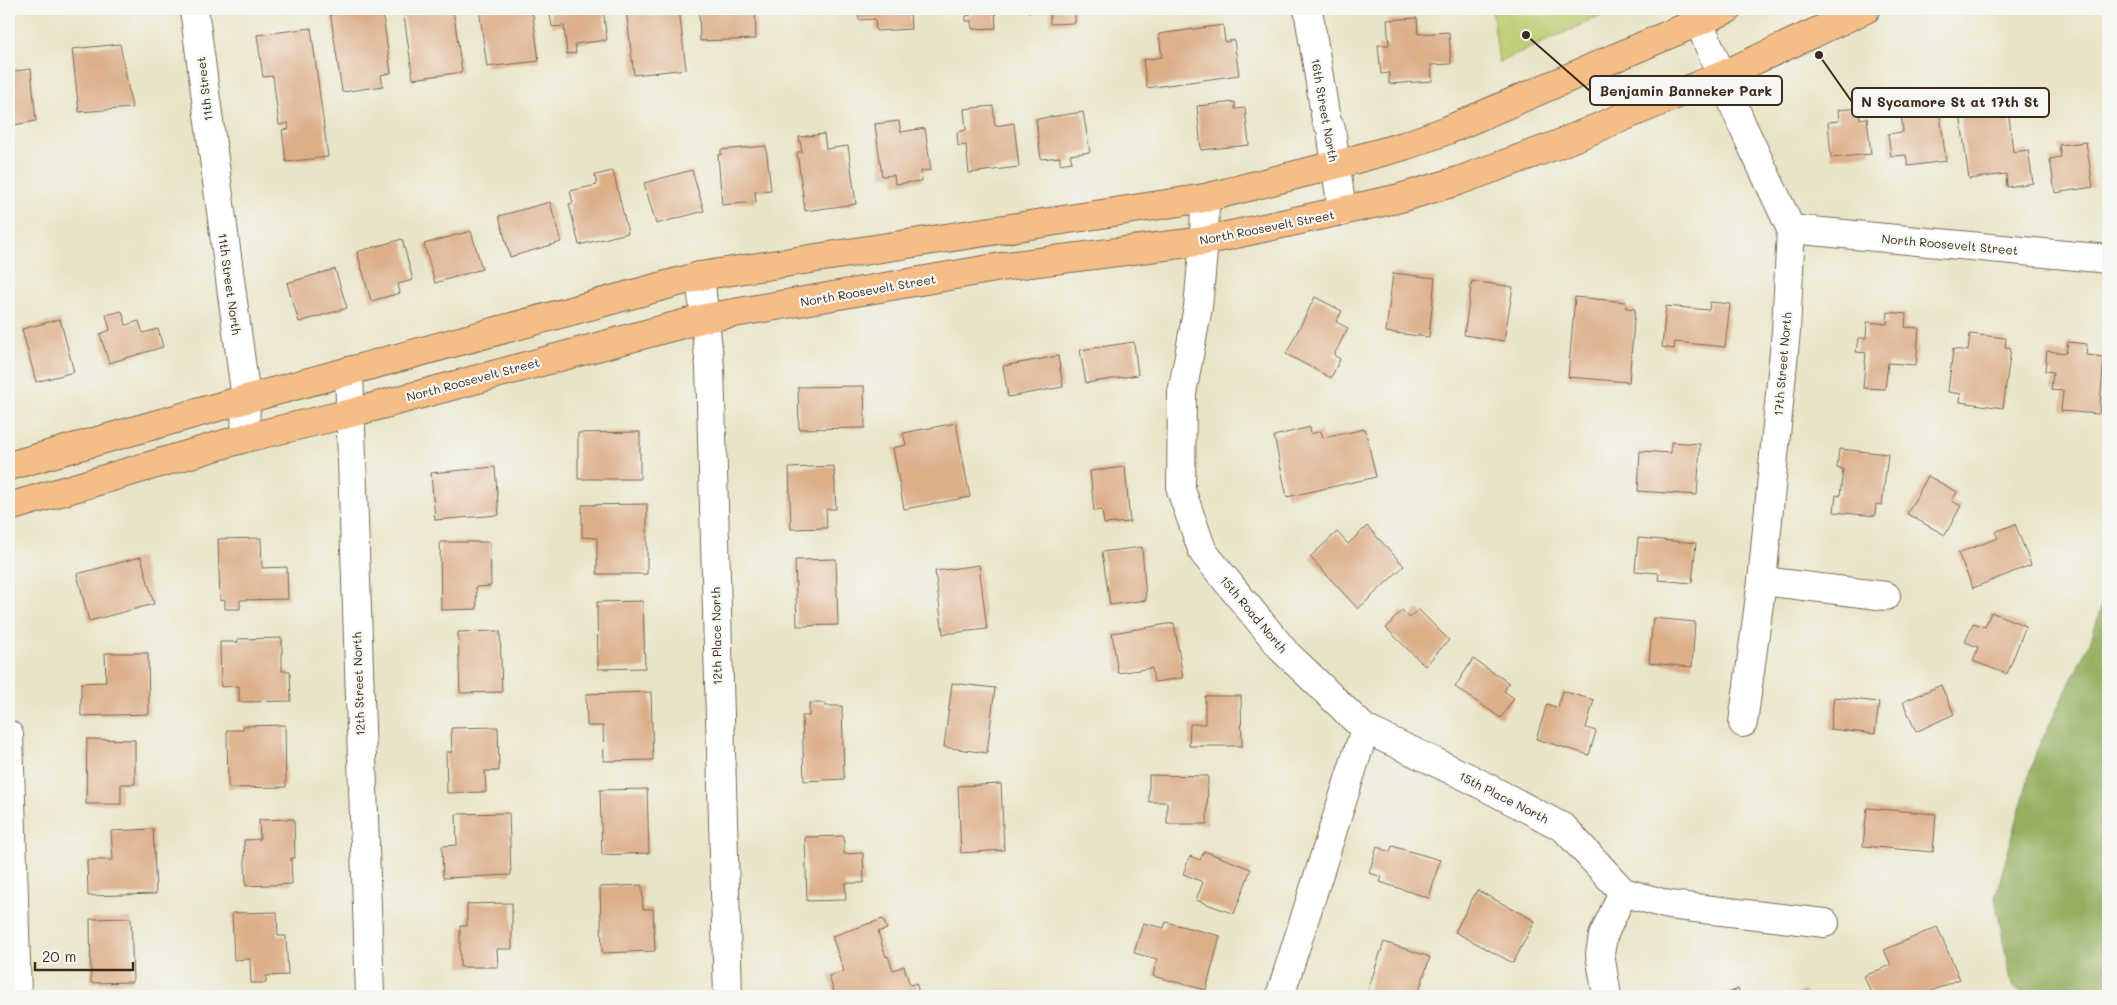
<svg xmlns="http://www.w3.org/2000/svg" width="2117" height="1005" font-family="Mali,sans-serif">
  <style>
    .green { fill: #bbcb6e; stroke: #7b7a46 }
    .forest { fill: #94af61; stroke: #686c40 }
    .building { fill: #ddaf89 }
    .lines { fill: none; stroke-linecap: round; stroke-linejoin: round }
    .minor-casing { stroke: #786b59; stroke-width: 30 }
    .major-casing { stroke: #786b59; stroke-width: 30 }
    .minor { stroke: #fff; stroke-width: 28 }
    .major { stroke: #f6be87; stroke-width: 28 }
    .labels { text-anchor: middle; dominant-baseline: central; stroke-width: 4.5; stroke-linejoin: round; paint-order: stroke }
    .street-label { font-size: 12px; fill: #3b2a1e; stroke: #f6f6f2 }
    .leader { fill: none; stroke: #3b2a1e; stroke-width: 2 }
    .callout-dot { fill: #3b2a1e; stroke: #f6f6f2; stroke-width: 2 }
    .callout { fill: #f6f6f2; stroke: #3b2a1e; stroke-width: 2 }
    .callout-label { font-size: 14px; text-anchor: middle; font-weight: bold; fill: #3b2a1e }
  </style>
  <rect width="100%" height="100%" fill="#f6f6f2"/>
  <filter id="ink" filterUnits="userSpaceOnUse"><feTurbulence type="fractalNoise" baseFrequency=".02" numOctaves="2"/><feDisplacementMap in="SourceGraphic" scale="10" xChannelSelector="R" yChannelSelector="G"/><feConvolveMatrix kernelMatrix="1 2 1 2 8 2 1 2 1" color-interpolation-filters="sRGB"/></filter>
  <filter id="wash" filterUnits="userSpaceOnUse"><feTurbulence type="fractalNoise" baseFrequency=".0096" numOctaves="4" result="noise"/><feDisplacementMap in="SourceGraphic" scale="20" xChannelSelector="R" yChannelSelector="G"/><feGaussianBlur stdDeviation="1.12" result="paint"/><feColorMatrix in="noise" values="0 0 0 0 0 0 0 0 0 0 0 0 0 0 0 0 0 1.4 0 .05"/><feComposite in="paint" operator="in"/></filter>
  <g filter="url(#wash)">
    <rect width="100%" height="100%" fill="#e9e4c7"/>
    <path class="green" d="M1492,9H1616L1499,62Z"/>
    <path class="forest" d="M2108,587V996H2029L2012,986L1995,898L2036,752L2090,642Z"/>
    <g id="blocks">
      <g class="building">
        <path d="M348,9H382L391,73L381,75L383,86L342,92L330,11Z"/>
        <path d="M403,9H453L462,72L413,79Z"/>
        <path d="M479,9H532L539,61L487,67Z"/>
        <path d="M549,9H603L607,40L575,44L576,53L567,54L564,26L552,27Z"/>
        <path d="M626,9H679L686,69L634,75Z"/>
        <path d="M699,9H755L756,39L700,41Z"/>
        <path d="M790,9H838V13L790,15Z"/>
        <path d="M858,9H910L911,29L876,31L875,19L859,20Z"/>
        <path d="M971,9H995L996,28L972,29L971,21H966V16L971,15Z"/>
        <path d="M1027,9H1075V23L1050,24V11L1028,12Z"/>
        <path d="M1417,18L1418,34L1449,32L1451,64L1431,65L1432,81L1389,84V73L1381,74L1378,45H1389L1387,20Z"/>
        <path d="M1223,25L1225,42L1234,40L1239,75L1147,88L1143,60L1162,57L1159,34Z"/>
        <path d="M311,28L328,157L286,162L282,130L289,129L288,123L279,125L273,76L263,77L257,35Z"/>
        <path d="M120,44L132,108L79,112L72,49Z"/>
        <path d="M31,69L36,121L9,126V72Z"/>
        <path d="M1938,100L1946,161L1908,166L1906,155L1891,156L1888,134L1903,132L1900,105Z"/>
        <path d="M1235,102V109L1245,108L1249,145L1201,150L1197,106Z"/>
        <path d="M993,106L995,126L1014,123L1019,167L969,173L966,145L958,146L957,132L966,130L964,109Z"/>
        <path d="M1859,108L1860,119L1867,118L1871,154L1831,158L1828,122L1839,121L1838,110Z"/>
        <path d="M2008,108L2013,152L2028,150L2033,183L2007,187L2006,174L1969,179L1960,114Z"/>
        <path d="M1083,112L1090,152L1070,155L1072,162L1060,164V157L1041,159L1036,119Z"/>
        <path d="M899,121L901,132L925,128L931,170L921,171L922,181L895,184L894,175L882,176L875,124Z"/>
        <path d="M824,134L826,149L848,146L856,204L805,211L797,152H802L799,137Z"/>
        <path d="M2086,142L2093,187L2055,193L2050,159L2061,157L2059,145Z"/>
        <path d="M766,146L771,190L755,192L756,202L722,205L718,155H721V150Z"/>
        <path d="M692,170L704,211L656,224L644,183Z"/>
        <path d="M613,171L628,233L579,245L569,204L573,203L570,191L597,185L595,175Z"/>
        <path d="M550,202L561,242L510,257L499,216Z"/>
        <path d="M471,231L482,269L435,283L424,244Z"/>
        <path d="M402,239L413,280L398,284L400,293L371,301L357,252Z"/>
        <path d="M335,269L347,308L299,322L287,283Z"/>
        <path d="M1393,273L1435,278L1429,337L1386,332Z"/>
        <path d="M1472,281L1513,287L1504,341L1464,335Z"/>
        <path d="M1315,297L1342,311L1336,322L1348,328L1334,355L1340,359L1331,378L1286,354Z"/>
        <path d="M1575,297L1626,302V308L1635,309L1629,382L1568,377Z"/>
        <path d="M1710,302L1730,304L1725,347L1675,342L1674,349L1662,347L1666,306L1709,310Z"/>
        <path d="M122,311L126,325L139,321L143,333L158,329L163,347L109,363L100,334L110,330L106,315Z"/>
        <path d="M1888,312L1906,314L1905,327L1919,328L1916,365L1888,363L1885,389L1863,388L1866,353L1856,352L1858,338H1866L1867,322L1887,324Z"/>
        <path d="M60,319L74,372L36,382L22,329Z"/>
        <path d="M1970,334L2006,338L2005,347L2011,348L2003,408L1960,402L1961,394L1948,392L1953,349L1968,351Z"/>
        <path d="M1134,342L1138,375L1086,383L1080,350Z"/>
        <path d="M2068,342L2087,344L2086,355L2104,357L2099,414L2061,411L2063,391L2051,390L2053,372L2045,371L2047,351L2066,353Z"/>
        <path d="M1058,356L1063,387L1008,397L1003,366Z"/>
        <path d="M864,386L865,428L799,429L798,387Z"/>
        <path d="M956,423L970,497L904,509L893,448L906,445L903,433Z"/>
        <path d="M1310,427L1311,434L1321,431L1323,438L1365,429L1376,477L1287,497L1274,436Z"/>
        <path d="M640,432V479H578V433Z"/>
        <path d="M1671,442L1700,444L1697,495L1638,491L1640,451L1671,453Z"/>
        <path d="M1839,449L1888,454L1882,505L1876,504L1875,516L1834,512L1836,495L1840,496L1843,469L1837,468Z"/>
        <path d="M834,466L836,509H826L827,528L791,529L789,468Z"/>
        <path d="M495,467L499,515L435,520L431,473Z"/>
        <path d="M1125,467L1130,522L1104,524L1102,510L1094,511L1090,471Z"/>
        <path d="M1928,476L1957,492L1952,501L1961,506L1945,535L1907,514Z"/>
        <path d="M647,504V574H597V538L582,537V505Z"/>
        <path d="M2015,524L2031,565L1973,588L1958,553L1998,538L1995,532Z"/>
        <path d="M1367,526L1404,566L1358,609L1310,557L1337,532L1348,544Z"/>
        <path d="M261,538L262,568L287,567L288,599L240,600V609H225V600L220,601L218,539Z"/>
        <path d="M1638,538L1696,543L1692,583L1658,580L1659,573L1635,571Z"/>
        <path d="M440,542H490L491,586L476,587L477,609L441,610Z"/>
        <path d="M1142,547L1146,600L1110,605L1102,552Z"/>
        <path d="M141,557L154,604L89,621L77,574Z"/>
        <path d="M836,559L838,625L797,626L795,560Z"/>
        <path d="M979,565L987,629L943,634L935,571Z"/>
        <path d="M643,601L645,668L598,669L597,602Z"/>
        <path d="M1418,609L1449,640L1425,666L1386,628L1402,610L1410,618Z"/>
        <path d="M1991,612L2026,626L2007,674L1973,661L1978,647L1965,642L1973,623L1985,627Z"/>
        <path d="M1653,618L1695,622L1692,667L1649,663Z"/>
        <path d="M1174,623L1183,678L1154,682L1152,668L1118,673L1112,633Z"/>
        <path d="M500,631L502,692L460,693L458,632Z"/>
        <path d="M282,638V671H290L291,701L239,702V686L221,687L220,642H238L237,639Z"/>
        <path d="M105,653H148L149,714L81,716V683L106,682Z"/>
        <path d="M1473,659L1509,683L1504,691L1514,698L1501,718L1455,687Z"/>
        <path d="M952,683L995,688L987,753L944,747Z"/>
        <path d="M1941,685L1954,714L1916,732L1903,702Z"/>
        <path d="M1562,691L1594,700L1586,728L1596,731L1589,755L1536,739L1547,704L1558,708Z"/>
        <path d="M651,692L653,760L604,761L603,726H587L586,694Z"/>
        <path d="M1205,696H1241L1242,746H1189L1190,724H1205Z"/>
        <path d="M1834,697L1879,702L1875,734L1830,729Z"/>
        <path d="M809,703H825V706H842L844,779L804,781L802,716H809Z"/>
        <path d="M285,725L286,787L228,788L227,730H243V726Z"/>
        <path d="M498,727L499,771H485L486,792L447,793L446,752H452L451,728Z"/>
        <path d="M87,739L135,740V784H121V804H86Z"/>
        <path d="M1149,775L1208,776L1207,824H1167V802H1149Z"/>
        <path d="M1001,784L1004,850L961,853L958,786Z"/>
        <path d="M647,789L649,853L602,855L600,790Z"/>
        <path d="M1867,808L1936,814L1933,852L1863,846Z"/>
        <path d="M509,813L511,875L443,878L442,846L457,845L456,814Z"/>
        <path d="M294,819L295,858H291L292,884L246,886L244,840L260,839L259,820Z"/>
        <path d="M153,829L156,894L88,896L87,860H113L111,831Z"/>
        <path d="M844,836V854L863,853L864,883H845L846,900L807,901L805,837Z"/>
        <path d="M1392,846L1440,860L1429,898L1380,882L1382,877L1369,873L1377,847L1390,852Z"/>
        <path d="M1204,851L1251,869L1234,914L1196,900L1203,882L1183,874L1190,856L1200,860Z"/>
        <path d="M642,885L643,909H653L655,951L602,953L600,887Z"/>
        <path d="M1477,890L1535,921L1513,963L1455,932Z"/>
        <path d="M512,903V949H497L498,967H460V926H467V904Z"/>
        <path d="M277,912L278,936H286L288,975L266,976V983H251L250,959L234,960L232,913Z"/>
        <path d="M131,918L133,982L91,983L90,919Z"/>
        <path d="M883,919L887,929L878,932L886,957L888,956L893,970L904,966L910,985L916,983L920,996H835L829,976L844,971L832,936Z"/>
        <path d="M1166,922L1220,936L1206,990L1153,976L1157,959L1134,953L1143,923L1164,928Z"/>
        <path d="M1937,927L1960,979L1920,996H1865L1871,993L1864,976L1891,965L1884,950Z"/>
        <path d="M1384,942L1430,957L1417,996H1366Z"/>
        <path d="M1738,989L1741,996H1721Z"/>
        <path d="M1804,991L1806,996H1791Z"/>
      </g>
    </g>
  </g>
  <g filter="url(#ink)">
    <use href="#blocks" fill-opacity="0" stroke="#786b59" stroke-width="1"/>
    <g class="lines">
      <defs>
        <g id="minor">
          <path d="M194,9L246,399L245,438"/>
          <path d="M1308,9L1326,120L1331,129L1342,212"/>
          <path d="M1699,22L1743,127L1791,229L1786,331L1762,581L1743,723"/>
          <path d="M1205,198L1204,241L1198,307L1182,393L1181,490L1203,552L1285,652L1365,729L1280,996"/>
          <path d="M1791,229L2108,259"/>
          <path d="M700,276L710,367L728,996"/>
          <path d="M349,371L370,996"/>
          <path d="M1762,581L1886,596"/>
          <path d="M1365,729L1469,778L1564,828L1623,892"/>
          <path d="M9,735L17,996"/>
          <path d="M1623,892L1669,905L1825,923"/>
          <path d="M1607,996L1600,954L1603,936L1623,892"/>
        </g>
        <g id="major">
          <path d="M9,466L246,399L700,276L1205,198L1335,165L1404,146L1448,130L1728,9"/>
          <path d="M9,507L245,438L351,413L705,318L1007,266L1204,241L1400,198L1458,181L1554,146L1723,75L1866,9"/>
        </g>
      </defs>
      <use href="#minor" class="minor-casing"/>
      <use href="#major" class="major-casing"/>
      <use href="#minor" class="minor"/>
      <use href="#major" class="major"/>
    </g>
  </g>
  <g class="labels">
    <g class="street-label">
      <text transform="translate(204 89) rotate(-97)">11th Street</text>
      <text transform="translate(1325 110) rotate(80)">16th Street North</text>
      <text transform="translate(1267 227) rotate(-11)">North Roosevelt Street</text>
      <text transform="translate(1950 244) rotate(5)">North Roosevelt Street</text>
      <text transform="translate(230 284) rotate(82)">11th Street North</text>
      <text transform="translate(868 290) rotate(-10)">North Roosevelt Street</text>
      <text transform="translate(1782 364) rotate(-85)">17th Street North</text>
      <text transform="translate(473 379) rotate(-15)">North Roosevelt Street</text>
      <text transform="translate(1254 614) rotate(50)">15th Road North</text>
      <text transform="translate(716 636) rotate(-91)">12th Place North</text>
      <text transform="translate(358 684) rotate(-92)">12th Street North</text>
      <text transform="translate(1504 797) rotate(27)">15th Place North</text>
    </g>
  </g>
  <path class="leader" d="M1526 35L1590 91M1819 55L1852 102"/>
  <g class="callout-dot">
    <circle cx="1526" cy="35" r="5"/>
    <circle cx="1819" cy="55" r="5"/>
  </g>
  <g class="callout">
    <rect x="1590" y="76" width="192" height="29" rx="5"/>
    <rect x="1852" y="88" width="197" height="29" rx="5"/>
  </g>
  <g class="callout-label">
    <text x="1686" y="96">Benjamin Banneker Park</text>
    <text x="1950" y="107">N Sycamore St at 17th St</text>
  </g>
  <rect width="2117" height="1005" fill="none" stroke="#f6f6f2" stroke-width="30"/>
  <path d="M35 962v8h98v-8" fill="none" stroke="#3b2a1e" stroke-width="2.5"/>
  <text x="42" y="962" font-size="15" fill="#3b2a1e" stroke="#f6f6f2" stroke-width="4" paint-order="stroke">20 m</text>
</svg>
